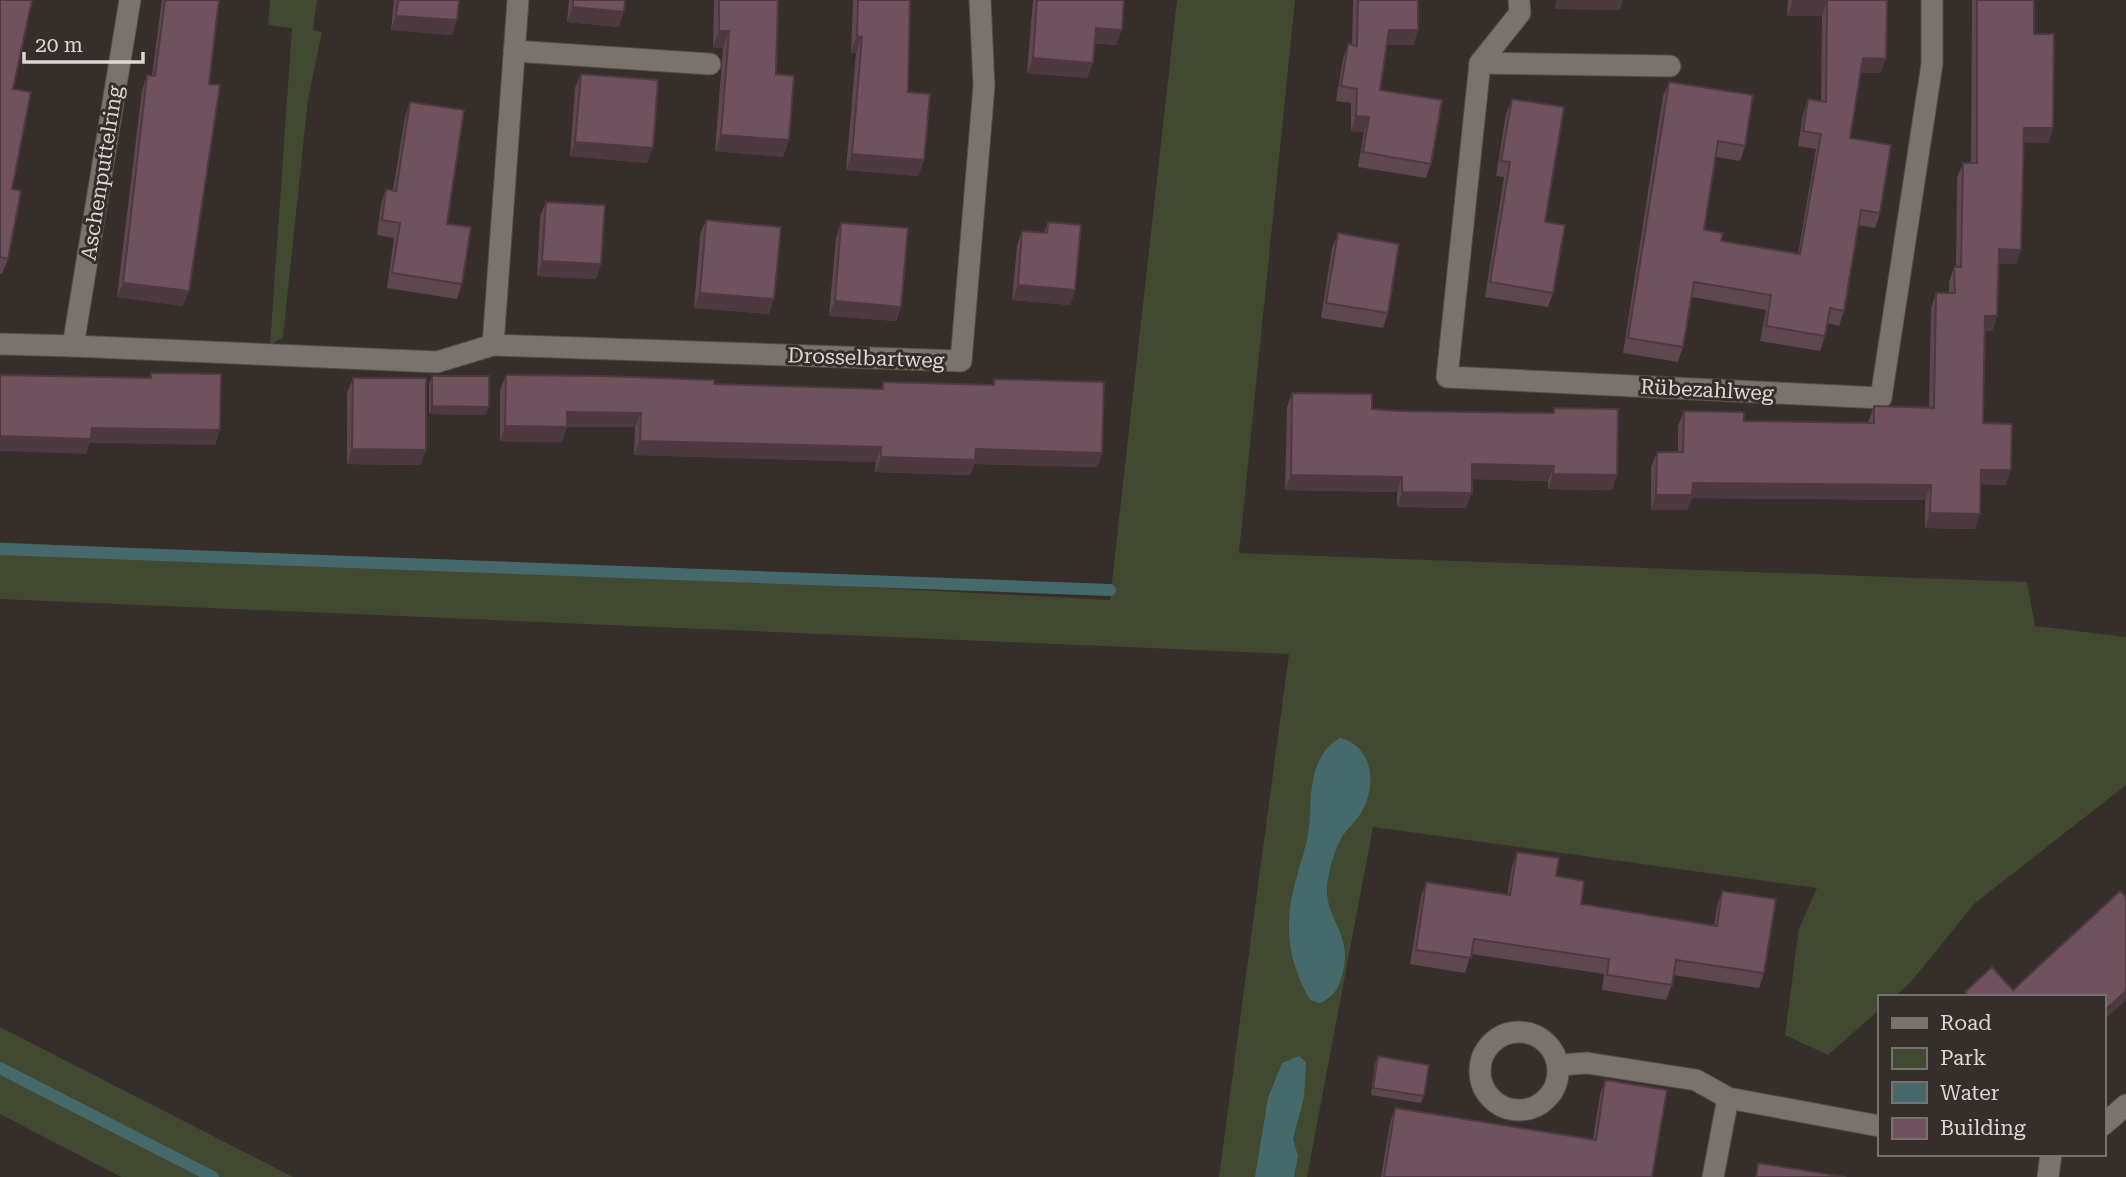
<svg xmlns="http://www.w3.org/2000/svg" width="2126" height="1177" font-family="'Roboto Serif',serif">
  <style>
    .green { fill: #414931 }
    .water { fill: #466a6b }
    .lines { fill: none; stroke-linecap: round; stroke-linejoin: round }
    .stream { stroke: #466a6b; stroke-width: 12 }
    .lane-casing { stroke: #514d49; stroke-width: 23 }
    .street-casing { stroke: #514d49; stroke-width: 23 }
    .lane { stroke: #7a726e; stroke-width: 21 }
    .street { stroke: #7a726e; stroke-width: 21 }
    .wall { fill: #5f4750 }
    .shaded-wall { fill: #4e3941 }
    .building { fill: #6f525d; stroke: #4e3941; stroke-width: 2 }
    .labels { text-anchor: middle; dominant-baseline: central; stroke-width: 6; stroke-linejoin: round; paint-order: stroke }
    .street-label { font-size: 21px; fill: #dbd7d4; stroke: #352e2b }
  </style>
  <rect width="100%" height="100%" fill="#352e2b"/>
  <g class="green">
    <path d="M270,0H317L313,30L322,32L308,99L283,337L270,345L292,28L268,25Z"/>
    <path d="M1177,0H1295L1239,553L2027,582L2035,626L2126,637V785L1975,903L1910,983L1894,997H1879V1010L1828,1055L1785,1035L1799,928L1817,888L1373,827L1307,1177H1219L1289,654L0,599V542L1110,600Z"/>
    <path d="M0,1027L293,1177H121L0,1114Z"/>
  </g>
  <g class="water">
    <path d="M1340,738C1371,745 1377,781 1364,807C1359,819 1349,826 1342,837C1334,851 1328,872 1327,888C1326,922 1354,934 1342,975C1339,989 1333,997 1320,1003L1310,1000C1298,979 1291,959 1289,934C1287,901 1299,872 1307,840C1313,814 1307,786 1319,761C1324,750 1331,743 1340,738Z"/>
    <path d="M1299,1056L1306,1062L1304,1097L1293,1139L1298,1156L1294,1177H1255L1268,1098L1282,1063Z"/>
  </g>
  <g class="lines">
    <g class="stream">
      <path d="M0,549L1110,590"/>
      <path d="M0,1068L213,1177"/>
    </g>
    <defs>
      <path id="lane" d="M514,51L710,64"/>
      <g id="street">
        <path d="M518,0L493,345L961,361L984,86L980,0"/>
        <path d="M1519,0L1520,13L1480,63L1447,377L1881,398L1932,64V0"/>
        <path d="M1480,63L1670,66"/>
        <path d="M0,344L73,346L130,0"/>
        <path d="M73,346L437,362L493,345"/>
        <circle cx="1519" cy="1071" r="39"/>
        <path d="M1560,1065L1587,1063L1696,1080L1728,1098L1879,1126"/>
        <path d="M2103,1125L2126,1105"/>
        <path d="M1713,1177L1728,1098"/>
        <path d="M2048,1177L2051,1154"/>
      </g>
    </defs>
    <use href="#lane" class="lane-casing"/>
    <use href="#street" class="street-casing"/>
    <use href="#lane" class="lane"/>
    <use href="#street" class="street"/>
  </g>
  <g class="wall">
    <path d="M0,0L13,89L12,189L8,259L2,274L0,273Z"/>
    <path d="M162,0H219L183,306L117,297L142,90L147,75L152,76Z"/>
    <path d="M394,0H459L452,35L391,30Z"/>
    <path d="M569,0H625L619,27L567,22Z"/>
    <path d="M714,0H778L776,74L783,157L715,151L723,48H713Z"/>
    <path d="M853,0H910L908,92L924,160L918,176L846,170L856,53H851Z"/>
    <path d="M1033,0H1124L1116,45L1094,43L1087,78L1027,73Z"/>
    <path d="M1353,0H1418V30L1413,45H1387L1380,90L1431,164L1426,178L1358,167L1364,132L1351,131V103L1336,101L1343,59L1348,44L1352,45Z"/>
    <path d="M1788,0H1887L1880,73H1861L1850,138L1880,213L1875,228L1858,225L1844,311L1839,326L1828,323L1825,336L1820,351L1760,341L1766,310L1692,297L1683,347L1678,362L1623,353L1663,96L1669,82L1745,146L1740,161L1716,157L1704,230L1721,241L1798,254L1816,149L1798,146L1803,114L1808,99L1821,101L1822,16H1787Z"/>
    <path d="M1972,0H2034V34L2053,128L2048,143L2023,142L2021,250L2016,264H1998L1997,316L1992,331H1985L1983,423L2011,470L2005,485L1981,484L1975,529L1925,528V500L1692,498L1687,510H1651V467L1657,452H1678V426L1684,411L1744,421L1868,423L1874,406L1929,408L1931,308L1936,293H1949V282L1954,267H1956L1957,178L1963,163H1971Z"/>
    <path d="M581,74L647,163L570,156L575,88Z"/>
    <path d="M1512,99L1545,222L1553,293L1548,307L1485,297L1504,177L1496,176L1506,114Z"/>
    <path d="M410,102L447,224L462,284L457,299L387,288L394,238L377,235L381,204L386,189L393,190L405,117Z"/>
    <path d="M546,202L596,279L537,276L540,216Z"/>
    <path d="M706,220L769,314L694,308L700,235Z"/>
    <path d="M1048,222L1075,290L1070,305L1012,300L1017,246L1022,231L1044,233Z"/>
    <path d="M841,223L901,307L896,321L829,316L836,238Z"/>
    <path d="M1338,233L1388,313L1383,328L1321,318L1332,248Z"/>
    <path d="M506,375L714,384L881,389L883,382L992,385L994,379L1102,453L1097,467L974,464L970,475L875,472L876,462L634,455L635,427H567L562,442L500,441V390Z"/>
    <path d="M432,376L486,415L429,414V384Z"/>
    <path d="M353,378L426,450L420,465L347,464V393Z"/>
    <path d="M1292,393L1372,409L1399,411L1553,413L1554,408L1617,475L1612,490L1548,489V481L1472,479L1466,508L1397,507V492L1285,490L1287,407Z"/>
    <path d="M1517,852L1556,876L1581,904L1714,926L1717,906L1722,891L1764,973L1759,988L1673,975L1672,985L1666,1000L1602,990L1604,974L1471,954L1465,973L1410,964L1421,897L1426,882L1507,895L1512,867Z"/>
    <path d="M1378,1056L1424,1096L1421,1103L1371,1095L1375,1064Z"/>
    <path d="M1605,1080L1652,1177H1381L1390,1123L1395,1108L1593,1139L1600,1095Z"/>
  </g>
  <g class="shaded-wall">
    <path d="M1557,0H1623L1620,10L1554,9Z"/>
    <path d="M1793,1L1827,2L1822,16H1787Z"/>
    <path d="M573,7L624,12L619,27L567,22Z"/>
    <path d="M396,16L457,20L452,35L391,30Z"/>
    <path d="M1096,28L1122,30L1116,45L1090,42Z"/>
    <path d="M1389,30H1418L1413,45H1384Z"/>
    <path d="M719,31H729L723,48H713Z"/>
    <path d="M857,36L862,37L856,53H851Z"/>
    <path d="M1033,58L1093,63L1087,78L1027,73Z"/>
    <path d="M1863,58L1886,59L1880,73H1858Z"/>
    <path d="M1356,116L1369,117L1364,132L1351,131Z"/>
    <path d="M2024,128H2053L2048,143L2018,142Z"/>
    <path d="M721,135L789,140L783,157L715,151Z"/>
    <path d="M575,142L653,148L647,163L570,156Z"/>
    <path d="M852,154L924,160L918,176L846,170Z"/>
    <path d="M1999,249L2021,250L2016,264H1993Z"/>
    <path d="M542,261L601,264L596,279L537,276Z"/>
    <path d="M123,283L189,291L183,306L117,297Z"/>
    <path d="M1018,285L1075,290L1070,305L1012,300Z"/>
    <path d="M700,293L774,299L769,314L694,308Z"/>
    <path d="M835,301L901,307L896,321L829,316Z"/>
    <path d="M1985,316H1997L1992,331H1979Z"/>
    <path d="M432,406L489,407L486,415L429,414Z"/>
    <path d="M567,412L641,413L635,427H567L562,442L500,441L505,426Z"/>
    <path d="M92,428L220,430L215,445L90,443L86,454L0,451V436Z"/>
    <path d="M640,441L881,447L876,462L634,455Z"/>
    <path d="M352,449L426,450L420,465L347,464Z"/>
    <path d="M976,449L1102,453L1097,467L974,464L970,475L875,472L881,457Z"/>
    <path d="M1472,464L1554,466L1548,481L1467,479Z"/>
    <path d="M1981,470H2011L2005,485L1975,484Z"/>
    <path d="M1553,474L1617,475L1612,490L1548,489Z"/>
    <path d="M1291,475L1402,477L1397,492L1285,490Z"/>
    <path d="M1693,483L1931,485L1925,500L1692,498L1687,510H1651L1656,495Z"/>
    <path d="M1402,492L1472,493L1466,508L1397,507Z"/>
    <path d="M1930,513L1980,514L1975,529L1925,528Z"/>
    <path d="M2126,991V1000L2103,1021V1012Z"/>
  </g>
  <g class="building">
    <path d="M0,0H32L13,89L31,92L12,189L21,191L8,259L0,257Z"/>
    <path d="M165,0H219L209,84L220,85L189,291L123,283L147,75L155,76Z"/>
    <path d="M398,0H459L457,20L396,16Z"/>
    <path d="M573,0H625L624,12L573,7Z"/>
    <path d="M719,0H778L776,74L794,76L789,140L721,135L729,31H719Z"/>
    <path d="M858,0H910L908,92L930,94L924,160L852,154L862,37L857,36Z"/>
    <path d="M1037,0H1124L1122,30L1096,28L1093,63L1033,58Z"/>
    <path d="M1358,0H1418V30H1389L1380,90L1442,100L1431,164L1363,152L1369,117L1356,116L1357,89L1341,86L1348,44L1357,46Z"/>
    <path d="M1793,0H1887L1886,59L1863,58L1850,138L1891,145L1880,213L1861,210L1844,311L1830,308L1825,336L1766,326L1771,295L1694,282L1683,347L1628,338L1669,82L1753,95L1745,146L1718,141L1704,230L1723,233L1721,241L1800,254L1821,134L1803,131L1808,99L1826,102L1827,2L1793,1Z"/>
    <path d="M1977,0H2034V34H2054L2053,128H2024L2021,250L1999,249L1997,316H1985L1983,423L2012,424L2011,470H1981L1980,514L1930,513L1931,485L1693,483L1692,495H1656L1657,452H1683L1684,411L1744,412V421L1874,423V406L1934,408L1936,293H1955L1954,267H1961L1963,163H1977Z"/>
    <path d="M581,74L658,80L653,148L575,142Z"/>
    <path d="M1512,99L1564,107L1545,222L1565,225L1553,293L1490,282L1510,162L1501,161Z"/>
    <path d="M410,102L464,110L447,224L471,227L462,284L392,273L400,223L382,220L386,189L396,191Z"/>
    <path d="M546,202L605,205L601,264L542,261Z"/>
    <path d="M706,220L781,227L774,299L700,293Z"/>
    <path d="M1048,222L1081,225L1075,290L1018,285L1022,231L1047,233Z"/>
    <path d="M841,223L908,228L901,307L835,301Z"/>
    <path d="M1338,233L1399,244L1388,313L1326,303Z"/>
    <path d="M151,373L221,374L220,430L92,428L91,439L0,436V375L151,378Z"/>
    <path d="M506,375L603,376L714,380V384L883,389V382L994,385V379L1104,382L1102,453L976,449L975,460L881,457V447L640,441L641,413L567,412V427L505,426Z"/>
    <path d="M432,376H489V407L432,406Z"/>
    <path d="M353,378H426V450L352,449Z"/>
    <path d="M1292,393L1372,394V409L1399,411L1554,413V408L1618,409L1617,475L1553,474L1554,466L1472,464V493L1402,492V477L1291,475Z"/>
    <path d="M1517,852L1559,858L1556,876L1584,881L1581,904L1717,926L1722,891L1776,899L1764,973L1676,960L1672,985L1607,975L1609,959L1474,939L1471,958L1416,950L1426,882L1510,895Z"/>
    <path d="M2120,891L2126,897V991L2103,1012V997H1969L1965,992L1992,967L2013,990Z"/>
    <path d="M1378,1056L1429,1065L1424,1096L1373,1088Z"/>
    <path d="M1605,1080L1667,1090L1652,1177H1384L1395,1108L1596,1140Z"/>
    <path d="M1758,1163L1846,1177H1756Z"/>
  </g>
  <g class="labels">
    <g class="street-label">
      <text transform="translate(102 173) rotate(-81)">Aschenputtelring</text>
      <text transform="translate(866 358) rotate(2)">Drosselbartweg</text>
      <text transform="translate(1707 390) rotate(3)">Rübezahlweg</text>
    </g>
  </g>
  <rect x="1878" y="995" width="228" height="161" fill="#352e2b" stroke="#77726f" stroke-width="2"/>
  <rect x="1892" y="1018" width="35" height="10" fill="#7a726e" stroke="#77726f" stroke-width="2"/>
  <text x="1940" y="1030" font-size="21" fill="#dbd7d4">Road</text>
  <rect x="1892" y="1048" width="35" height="21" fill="#414931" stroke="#77726f" stroke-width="2"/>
  <text x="1940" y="1065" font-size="21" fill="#dbd7d4">Park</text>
  <rect x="1892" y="1082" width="35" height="21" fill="#466a6b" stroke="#77726f" stroke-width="2"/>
  <text x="1940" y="1100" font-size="21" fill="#dbd7d4">Water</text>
  <rect x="1892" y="1118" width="35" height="21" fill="#6f525d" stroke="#77726f" stroke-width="2"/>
  <text x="1940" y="1135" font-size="21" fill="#dbd7d4">Building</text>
  <path d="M24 52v10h119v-10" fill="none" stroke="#dbd7d4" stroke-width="3.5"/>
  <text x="35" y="52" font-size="21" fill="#dbd7d4" stroke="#352e2b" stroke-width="5" paint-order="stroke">20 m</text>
</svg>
